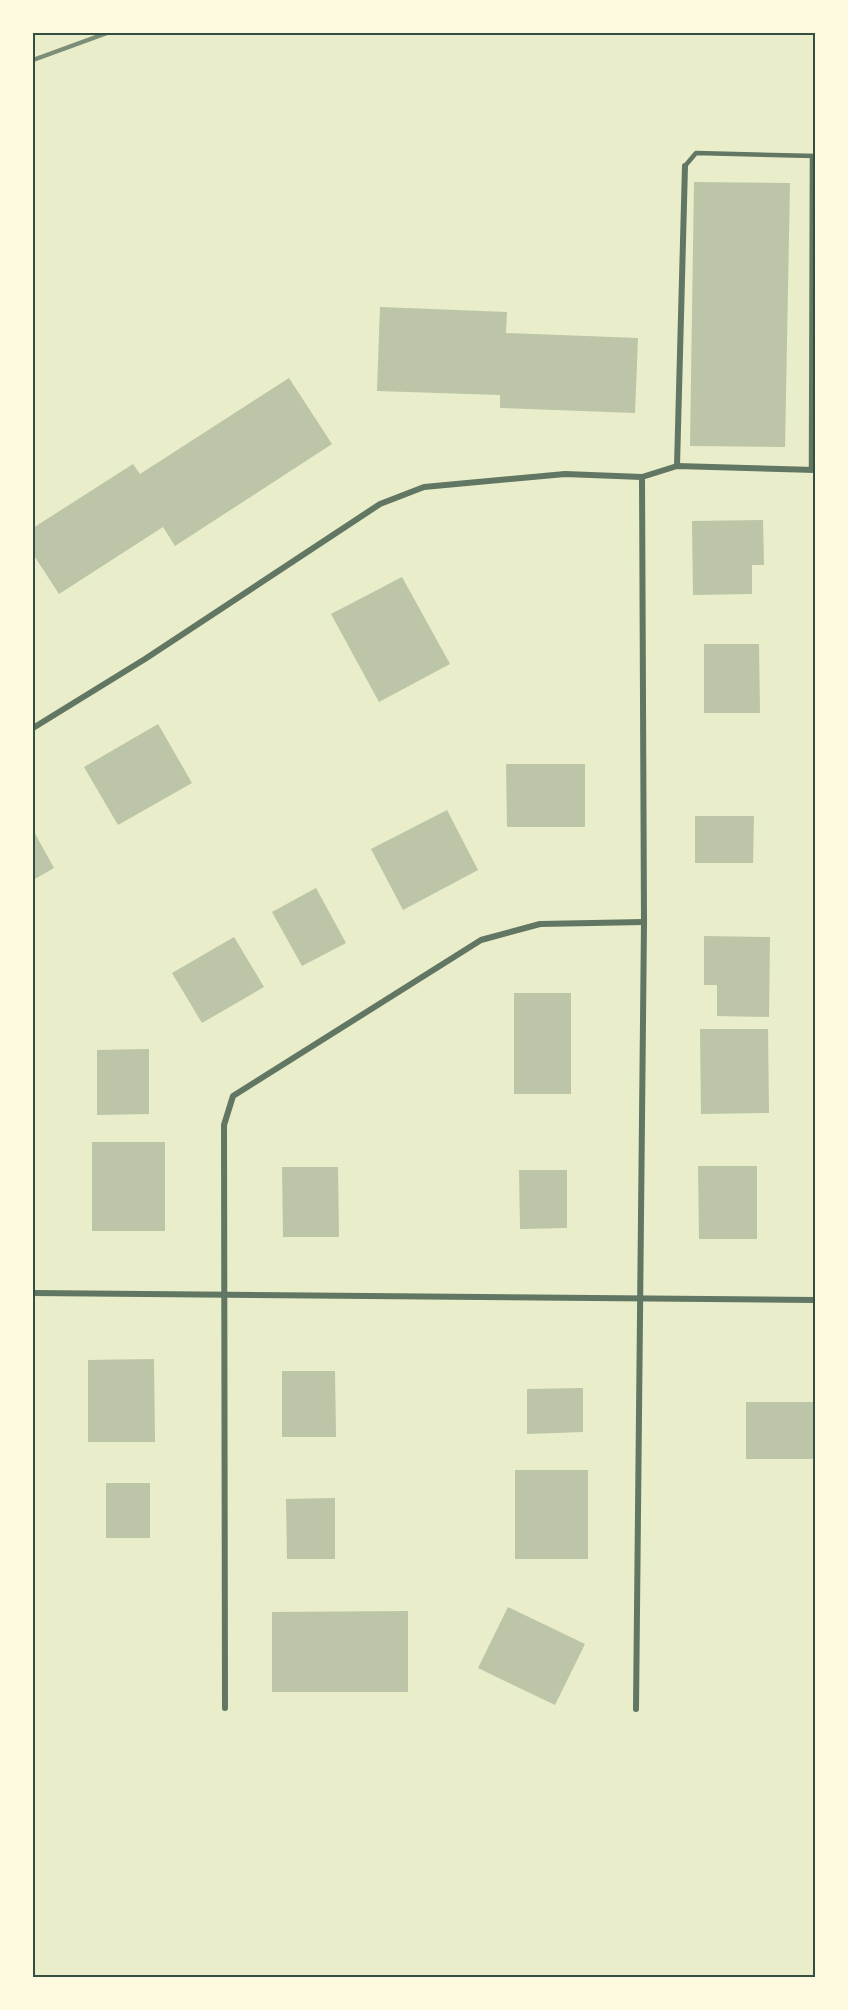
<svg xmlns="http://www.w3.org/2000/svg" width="848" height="2010" font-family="Rubik,sans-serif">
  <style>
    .building { fill: #bcc5a7 }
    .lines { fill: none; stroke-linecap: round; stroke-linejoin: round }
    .service { stroke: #617663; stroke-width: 4.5 }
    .minor { stroke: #617663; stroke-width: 6 }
    .rail { stroke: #7c8e77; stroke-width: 4.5 }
    .neatline { fill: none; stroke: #344e41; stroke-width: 2 }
  </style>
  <rect width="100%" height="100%" fill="#e9edc9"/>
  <g class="building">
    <path d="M694,182L790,183L785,447L690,446Z"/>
    <path d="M380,307L507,312L506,333L638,338L635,413L500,408V395L377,391Z"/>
    <path d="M289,378L332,444L175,546L163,527L59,594L33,554V528L133,464L140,474Z"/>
    <path d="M763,520L764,565H752V594L693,595L692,521Z"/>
    <path d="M402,577L450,664L379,702L331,614Z"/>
    <path d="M704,644H759L760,713H704Z"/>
    <path d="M158,724L192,783L118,825L84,767Z"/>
    <path d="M506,764H585V827H507Z"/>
    <path d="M447,810L478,870L403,910L371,849Z"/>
    <path d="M695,816H754L753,863H695Z"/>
    <path d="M33,830L54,868L33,880Z"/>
    <path d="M316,888L346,943L302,966L272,912Z"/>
    <path d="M704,936L770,937L769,1017L717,1016V985H704Z"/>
    <path d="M234,937L264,987L202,1023L172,973Z"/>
    <rect x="514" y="993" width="57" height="101"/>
    <path d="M700,1029H768L769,1113L701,1114Z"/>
    <path d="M149,1049V1114L97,1115V1050Z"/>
    <rect x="92" y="1142" width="73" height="89"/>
    <path d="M698,1166H757V1239H699Z"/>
    <path d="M282,1167H338L339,1237H283Z"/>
    <path d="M519,1170H567V1228L520,1229Z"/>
    <path d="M154,1359L155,1442H88V1360Z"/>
    <path d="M282,1371H335L336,1437H282Z"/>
    <path d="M583,1388V1432L527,1434V1389Z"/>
    <rect x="746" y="1402" width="69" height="57"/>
    <rect x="515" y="1470" width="73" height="89"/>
    <rect x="106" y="1483" width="44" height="55"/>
    <path d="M335,1498V1559H287L286,1499Z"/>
    <path d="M508,1607L585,1644L555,1705L478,1668Z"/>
    <path d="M408,1611V1692H272V1612Z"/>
  </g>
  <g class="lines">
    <g class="service">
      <path d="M685,166L696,153L815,156"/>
      <path d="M811,470L812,156"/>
    </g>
    <g class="minor">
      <path d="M677,466L685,166"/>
      <path d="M33,728L145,659L380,504L424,487L565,474L642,477L677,466L815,470"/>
      <path d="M33,1293L815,1300"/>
      <path d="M225,1708L224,1125L233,1096L481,940L540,924L644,922"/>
      <path d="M636,1709L644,922L642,477"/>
    </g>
    <path class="rail" d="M33,60L107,33"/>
  </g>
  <rect width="848" height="2010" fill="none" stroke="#fefae0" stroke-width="69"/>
  <rect x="34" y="34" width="780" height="1942" class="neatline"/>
</svg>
